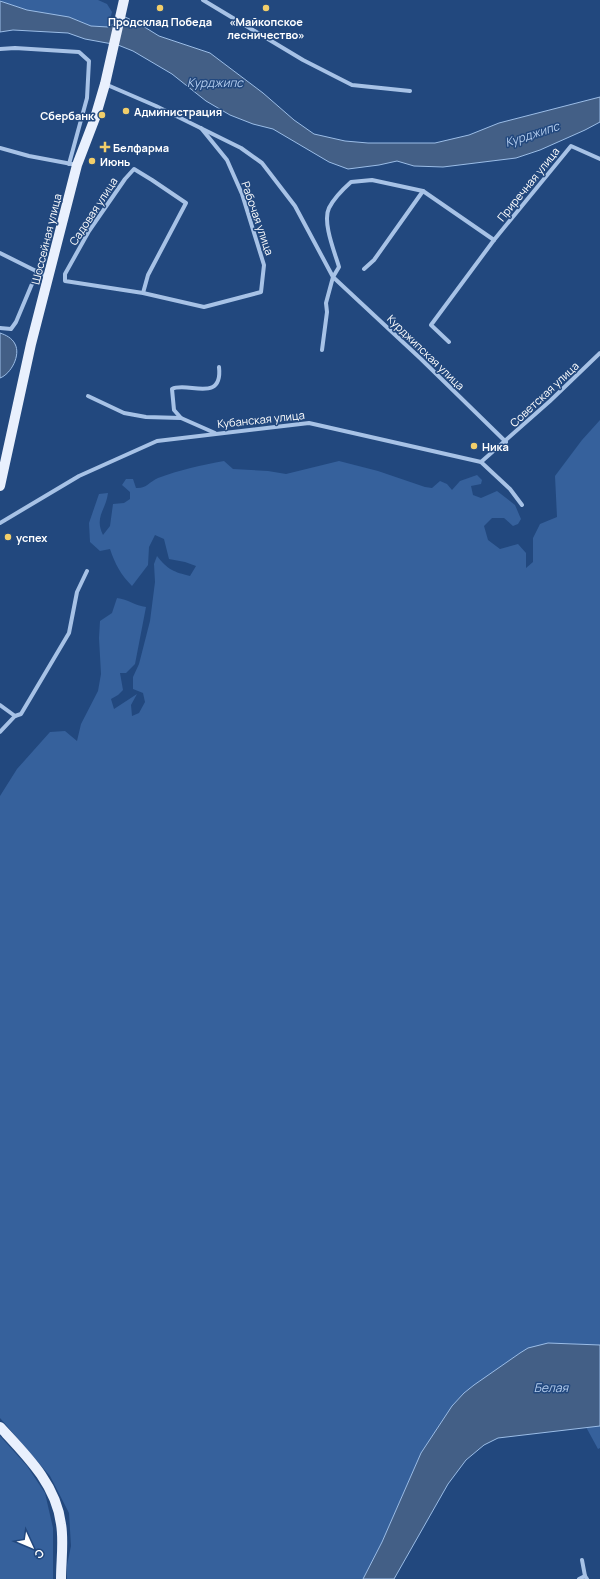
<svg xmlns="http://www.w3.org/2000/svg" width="600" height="1579" font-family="Manrope,sans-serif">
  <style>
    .green { fill: #36619c }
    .water { fill: #435f86; stroke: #9bbde7 }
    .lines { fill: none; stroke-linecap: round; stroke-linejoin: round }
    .minor { stroke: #a7c2e6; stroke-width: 4 }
    .primary { stroke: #e9f0fd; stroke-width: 10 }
    .poi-dot { fill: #f2ce6a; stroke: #22487e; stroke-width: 1.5 }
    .labels { text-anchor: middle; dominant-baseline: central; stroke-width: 3; stroke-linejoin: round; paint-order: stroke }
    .poi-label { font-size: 11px; font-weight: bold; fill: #fff; stroke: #22487e; text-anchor: start }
    .street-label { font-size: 11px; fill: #fff; stroke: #22487e }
    .water-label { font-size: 12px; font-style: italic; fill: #b3ccee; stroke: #22487e }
  </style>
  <rect width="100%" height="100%" fill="#22487e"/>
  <g class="green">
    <path d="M0,0H98L107,4L112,12L108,27L91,26L69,17L27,10L5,3Z"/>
    <path d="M600,420V1345L548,1343L520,1353L464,1393L452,1406L421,1453L382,1542L363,1579H67V1565L71,1546L69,1513L50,1476L0,1418V796L17,769L50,732L65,731L77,741L81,724L98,691L101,674L99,638L100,621L112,613L117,598C128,599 135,606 146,607L135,664L126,673H120L123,690L118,695L111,699L114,709L137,694L131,705L132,716L139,713L145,702L143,693L133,689V677L139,664L150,621L155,582L154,564L157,556C168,570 174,572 190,576L196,566L185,562L169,559L164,539L155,535L149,547L148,565L132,586C121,575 115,564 110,549L100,551L90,542L89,523L99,494L108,493C106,510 94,517 103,535L110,526L113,504L124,503L130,499V492L122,485L126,479H133L136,488C146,489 149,482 158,478C179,470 202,465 224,461L233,469L268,471L286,474L339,461L378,471L425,487L432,488L440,481L447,484L452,490L460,481L477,475L482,480L481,484L471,486L473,495L481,498L497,491L515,505L521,519L518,524L513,526L504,518H492L484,526L488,540L500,549L518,544L526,553V568L533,562V538L540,524L557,517L555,476L582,440Z"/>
    <path d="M600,1426V1448L598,1449L586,1427Z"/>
    <path d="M0,1436L27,1466L45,1493L53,1528V1579H0Z"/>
  </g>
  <g class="water">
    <path d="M0,1L27,10L69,17L91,26L108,27L125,17L138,23L159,36L210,53L263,93L294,120L314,134L345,141L368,143H435L469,135L499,123L600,97V122L585,130L540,150L516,158L443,167L414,166L397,161L379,165L348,169L329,162L273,129L253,124L230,115L206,101L172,74L133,51L118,45L85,39L68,33L13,30L0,32Z"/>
    <path d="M0,333C6,335 12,338 15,344C21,355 11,374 0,378Z"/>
    <path d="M548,1343L600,1345V1426L498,1438L484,1445L466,1460L448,1484L394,1579H363L382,1542L421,1453L452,1406L464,1393L474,1385L520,1353L528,1348Z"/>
  </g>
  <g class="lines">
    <g class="minor">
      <path d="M203,0L303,60L352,85L410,91"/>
      <path d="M0,49L15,48L79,52L89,61L87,98L69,164"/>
      <path d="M105,84L156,106L241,148L262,163L295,206L333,277L421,359L506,442"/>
      <path d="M0,148L29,156L77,165"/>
      <path d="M0,253L48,277"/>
      <path d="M364,269L374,260L423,191"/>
      <path d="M143,293L148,275L186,203L152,180L134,169L125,179L89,231L65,274V281L143,293L204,307L261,292L264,265L242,194L227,160L201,128"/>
      <path d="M0,328L11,329L16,322L37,272"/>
      <path d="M449,342L431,325L494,240L571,146L600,159"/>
      <path d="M322,350L327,312L326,303L333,277L339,267C335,253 322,222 329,208C334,198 342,190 351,182L372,180L423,191L494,240"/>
      <path d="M88,396L124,413L146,417L181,418L215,433"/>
      <path d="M181,418L174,410L172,389C187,381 223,404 219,367"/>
      <path d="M481,462L550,401L600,353"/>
      <path d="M0,523L79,476L157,441L309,423L481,462L510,489L522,505"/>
      <path d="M0,705L15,716"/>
      <path d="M0,732L15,716L21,714L69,633L77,592L87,571"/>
      <path d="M582,1560L585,1576L587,1579"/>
      <path d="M579,1579L585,1576"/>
    </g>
    <g class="primary">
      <path d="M0,486L31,344L77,165L95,118L105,84L124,0"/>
      <path d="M0,1427C26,1455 56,1484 61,1524C64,1541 61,1561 61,1579"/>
    </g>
  </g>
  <g class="poi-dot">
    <circle cx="160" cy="8" r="4"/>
    <circle cx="266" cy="8" r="4"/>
    <circle cx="126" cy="111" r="4"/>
    <circle cx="102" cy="115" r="4"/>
    <path d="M103 141h4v4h4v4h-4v4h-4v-4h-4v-4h4z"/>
    <circle cx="92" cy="161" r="4"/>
    <circle cx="474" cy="446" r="4"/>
    <circle cx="8" cy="537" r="4"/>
  </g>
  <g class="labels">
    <g class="poi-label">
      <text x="160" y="21" text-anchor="middle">Продсклад Победа</text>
      <text x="266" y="21" text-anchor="middle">«Майкопское<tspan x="266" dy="13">лесничество»</tspan></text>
      <text x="134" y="111">Администрация</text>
      <text x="94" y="115" text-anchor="end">Сбербанк</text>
      <text x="113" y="147">Белфарма</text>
      <text x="100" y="161">Июнь</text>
      <text x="482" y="446">Ника</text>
      <text x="16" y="537">успех</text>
    </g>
    <g class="street-label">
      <text transform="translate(528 184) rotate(-51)">Приречная улица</text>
      <text transform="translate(93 211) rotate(-57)">Садовая улица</text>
      <text transform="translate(258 218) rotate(71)">Рабочая улица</text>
      <text transform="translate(46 239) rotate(-76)">Шоссейная улица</text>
      <text transform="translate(426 352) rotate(44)">Курджипская улица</text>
      <text transform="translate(544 394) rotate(-43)">Советская улица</text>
      <text transform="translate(261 419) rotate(-6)">Кубанская улица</text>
    </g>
    <g class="water-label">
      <text x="215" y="82">Курджипс</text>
      <text transform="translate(532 134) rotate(-18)">Курджипс</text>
      <text x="551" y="1387">Белая</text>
    </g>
  </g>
  <g transform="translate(32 1547) rotate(134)" stroke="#22487e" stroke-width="3" paint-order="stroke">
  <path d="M0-3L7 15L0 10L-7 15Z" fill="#ffffff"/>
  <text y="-6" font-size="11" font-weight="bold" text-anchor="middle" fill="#ffffff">С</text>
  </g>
</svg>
